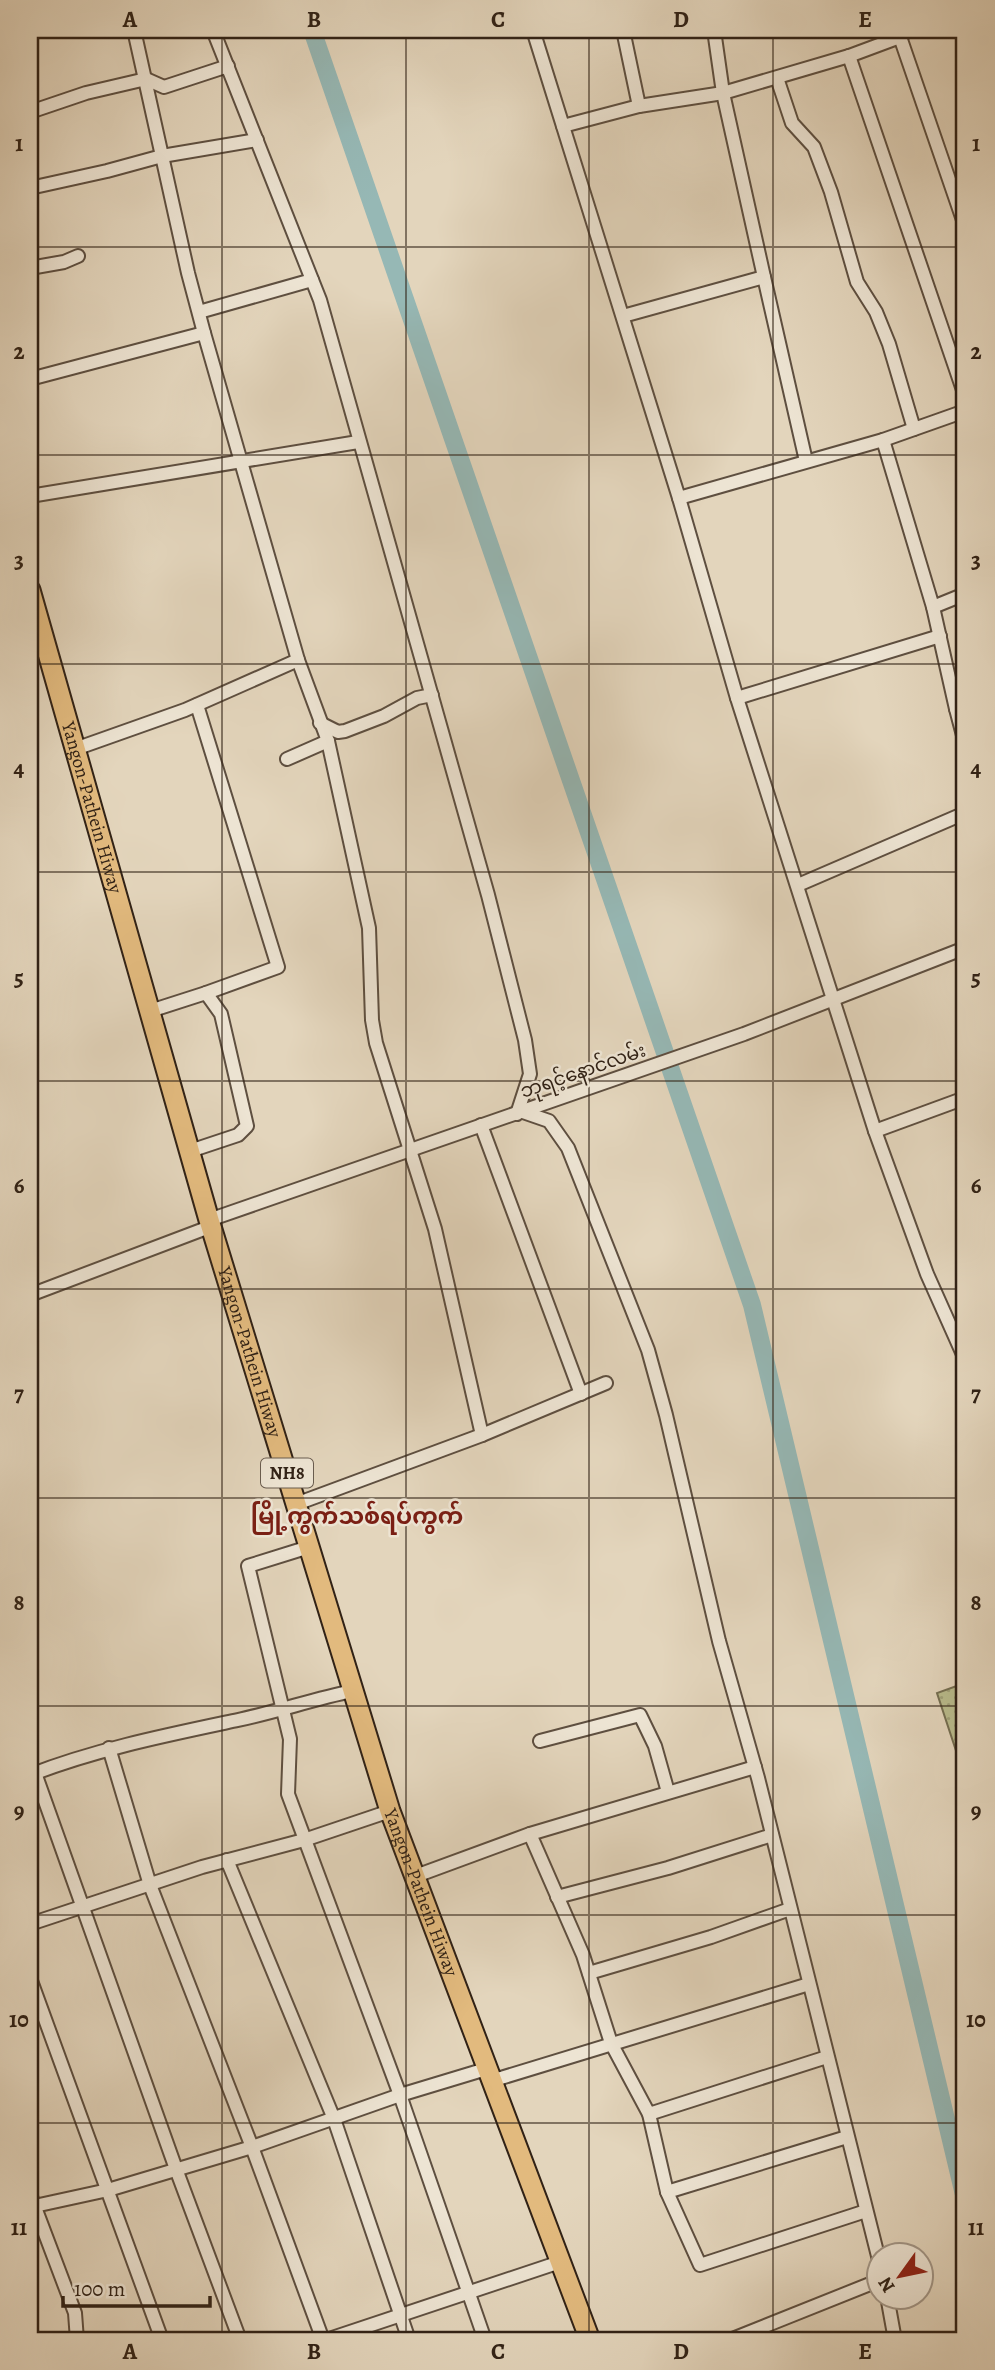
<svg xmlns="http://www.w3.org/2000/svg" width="995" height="2370" font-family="Alegreya,'Noto Sans Myanmar',serif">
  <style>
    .park { fill: url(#park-dots); stroke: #756f52; stroke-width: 2 }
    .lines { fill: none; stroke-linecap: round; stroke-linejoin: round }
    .river { stroke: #96b8b5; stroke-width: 18 }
    .minor-casing { stroke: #5e4f40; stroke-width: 16 }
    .highway-casing { stroke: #312216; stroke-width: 23 }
    .minor { stroke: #ede4d3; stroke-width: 12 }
    .highway { stroke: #e2ba7e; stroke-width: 19 }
    .grid { fill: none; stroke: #312216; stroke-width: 2; stroke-opacity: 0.55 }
    .labels { text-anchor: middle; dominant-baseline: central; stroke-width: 5; stroke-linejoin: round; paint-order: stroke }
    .shield { fill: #ede4d3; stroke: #695c4f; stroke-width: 2 }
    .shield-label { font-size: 18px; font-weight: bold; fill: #312216 }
    .street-label { font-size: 19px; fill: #312216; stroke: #ede4d3 }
    .quarter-label { font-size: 23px; font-weight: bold; fill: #7a1f14; stroke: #ede4d3 }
    .neatline { fill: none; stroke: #312216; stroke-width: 2.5 }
    .grid-label { font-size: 23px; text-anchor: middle; font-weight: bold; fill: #312216 }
  </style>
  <defs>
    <pattern id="park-dots" width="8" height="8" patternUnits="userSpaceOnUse" patternTransform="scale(1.75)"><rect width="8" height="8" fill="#b9bc8d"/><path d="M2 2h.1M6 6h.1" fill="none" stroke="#a0a179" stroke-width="1.8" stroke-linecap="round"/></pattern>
  </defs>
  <rect width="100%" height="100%" fill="#e3d5bc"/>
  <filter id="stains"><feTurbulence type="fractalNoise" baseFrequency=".00286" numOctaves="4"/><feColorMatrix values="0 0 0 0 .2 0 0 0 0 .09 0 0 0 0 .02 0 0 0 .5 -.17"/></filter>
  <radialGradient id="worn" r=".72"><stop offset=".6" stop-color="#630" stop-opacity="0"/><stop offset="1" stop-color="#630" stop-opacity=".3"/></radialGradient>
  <path class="park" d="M965,1683V1778L937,1693Z"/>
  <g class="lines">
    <path class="river" d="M312,30L752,1305L965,2199"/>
    <defs>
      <g id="minor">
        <path d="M134,30L188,273L204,333L298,660L328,741L369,928L372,1020L376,1043L435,1229L482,1435"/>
        <path d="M213,30L320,300L488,895L525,1040L530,1074L517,1114"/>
        <path d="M533,30L679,498L737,698L875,1131L927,1274L965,1359"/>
        <path d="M623,30L639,106"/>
        <path d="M714,30L723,93L764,277"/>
        <path d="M898,31L965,226"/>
        <path d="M30,32L38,30"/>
        <path d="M849,56L965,396"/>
        <path d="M777,78L792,123L814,147L831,192L857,282L876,312L889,344L914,429"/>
        <path d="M30,112L86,93L146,79L164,87L228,66"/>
        <path d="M563,126L639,106L723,93L849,56L900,37L908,30"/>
        <path d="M30,188L107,171L162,156L257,140"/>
        <path d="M30,268L64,262L78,256"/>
        <path d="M199,312L312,280"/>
        <path d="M623,316L764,277L806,461"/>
        <path d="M30,379L204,333"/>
        <path d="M883,440L933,607L956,709"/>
        <path d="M30,496L358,442"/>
        <path d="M679,498L883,440L965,411"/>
        <path d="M933,607L965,594"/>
        <path d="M737,698L940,636"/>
        <path d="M197,705L278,967L206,993"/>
        <path d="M965,706L956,709L965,743"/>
        <path d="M320,723L338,732L345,731L384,716L417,698L432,695"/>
        <path d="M75,749L185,710L298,660"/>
        <path d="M287,759L328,741"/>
        <path d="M798,885L965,813"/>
        <path d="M150,1011L206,993L221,1014L247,1126L238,1135L190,1151"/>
        <path d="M523,1112L549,1121L568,1148L648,1350L666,1415L719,1641L758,1778L880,2264"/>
        <path d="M481,1125L581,1394"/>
        <path d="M875,1131L965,1098"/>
        <path d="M209,1220L744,1034L965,948"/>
        <path d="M30,1295L212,1226"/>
        <path d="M296,1504L482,1435L606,1383"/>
        <path d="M309,1547L248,1566L290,1739L288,1794L400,2095L485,2340"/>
        <path d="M540,1741L640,1715L655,1746L668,1792"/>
        <path d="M109,1748L150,1885L252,2147L323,2340"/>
        <path d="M35,1773L176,2169L240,2340"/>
        <path d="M30,1775C97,1749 167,1735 238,1720C276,1712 314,1699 352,1691"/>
        <path d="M530,1834L583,1955L611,2043L649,2114L667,2192L700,2265L866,2211"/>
        <path d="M227,1860L334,2119L409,2340"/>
        <path d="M413,1877L530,1834L755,1767"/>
        <path d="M557,1897L668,1868L772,1835"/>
        <path d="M30,1924L202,1867L304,1840L390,1811"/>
        <path d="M589,1973L711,1937L790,1909"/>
        <path d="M30,1978L162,2340"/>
        <path d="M491,2081L809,1984"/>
        <path d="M649,2114L827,2057"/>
        <path d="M667,2192L847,2137"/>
        <path d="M30,2194L75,2313L77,2340"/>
        <path d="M30,2207L108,2190L252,2147L400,2095L486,2069"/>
        <path d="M887,2296L895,2340"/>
        <path d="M326,2340L560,2262"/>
        <path d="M730,2340L880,2280"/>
      </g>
      <g id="highway">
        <path id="s1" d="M30,590L209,1220L390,1811L590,2340"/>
      </g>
    </defs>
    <use href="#minor" class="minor-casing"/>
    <use href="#highway" class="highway-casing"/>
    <use href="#minor" class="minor"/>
    <use href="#highway" class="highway"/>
  </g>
  <path class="grid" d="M222,30V2340M406,30V2340M589,30V2340M773,30V2340M30,247H965M30,455H965M30,664H965M30,872H965M30,1081H965M30,1289H965M30,1498H965M30,1706H965M30,1915H965M30,2123H965"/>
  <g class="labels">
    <rect class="shield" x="261" y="1458.5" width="52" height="29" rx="5"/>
    <g class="shield-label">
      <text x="287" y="1473">NH8</text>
    </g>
    <g class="street-label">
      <text stroke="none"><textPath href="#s1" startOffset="226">Yangon-Pathein Hiway</textPath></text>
      <text transform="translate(583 1071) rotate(-19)">ဘုရင့်နောင်လမ်း</text>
      <text stroke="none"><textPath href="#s1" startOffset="793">Yangon-Pathein Hiway</textPath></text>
      <text stroke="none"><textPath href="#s1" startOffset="1360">Yangon-Pathein Hiway</textPath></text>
    </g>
    <g class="quarter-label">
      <text x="357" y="1516">မြို့ကွက်သစ်ရပ်ကွက်</text>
    </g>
  </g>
  <rect width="995" height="2370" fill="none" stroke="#e3d5bc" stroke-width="77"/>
  <g transform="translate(900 2276) rotate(237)"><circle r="33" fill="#ede4d3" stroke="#a29687" stroke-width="2"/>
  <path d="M0-5L12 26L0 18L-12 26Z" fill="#8f2418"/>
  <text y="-10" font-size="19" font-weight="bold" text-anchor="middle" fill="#312216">N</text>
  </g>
  <path d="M63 2296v10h147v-10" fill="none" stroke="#312216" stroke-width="3.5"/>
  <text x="74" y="2296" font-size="21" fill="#312216" stroke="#ede4d3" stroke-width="5" paint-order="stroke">100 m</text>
  <rect x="38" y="38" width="918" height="2294" class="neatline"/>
  <g class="grid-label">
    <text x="130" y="27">A</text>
    <text x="314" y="27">B</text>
    <text x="498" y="27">C</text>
    <text x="681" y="27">D</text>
    <text x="865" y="27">E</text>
    <text x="19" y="151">1</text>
    <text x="976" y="151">1</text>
    <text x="19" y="359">2</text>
    <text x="976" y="359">2</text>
    <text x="19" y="568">3</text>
    <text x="976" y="568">3</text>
    <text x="19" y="776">4</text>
    <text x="976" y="776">4</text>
    <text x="19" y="985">5</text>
    <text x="976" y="985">5</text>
    <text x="19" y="1193">6</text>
    <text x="976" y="1193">6</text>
    <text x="19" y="1401">7</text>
    <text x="976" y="1401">7</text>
    <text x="19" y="1610">8</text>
    <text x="976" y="1610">8</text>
    <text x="19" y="1818">9</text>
    <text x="976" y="1818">9</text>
    <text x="19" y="2027">10</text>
    <text x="976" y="2027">10</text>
    <text x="19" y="2235">11</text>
    <text x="976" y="2235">11</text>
    <text x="130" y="2359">A</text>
    <text x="314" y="2359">B</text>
    <text x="498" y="2359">C</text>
    <text x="681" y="2359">D</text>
    <text x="865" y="2359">E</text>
  </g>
  <rect width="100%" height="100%" filter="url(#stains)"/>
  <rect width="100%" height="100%" fill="url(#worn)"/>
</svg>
